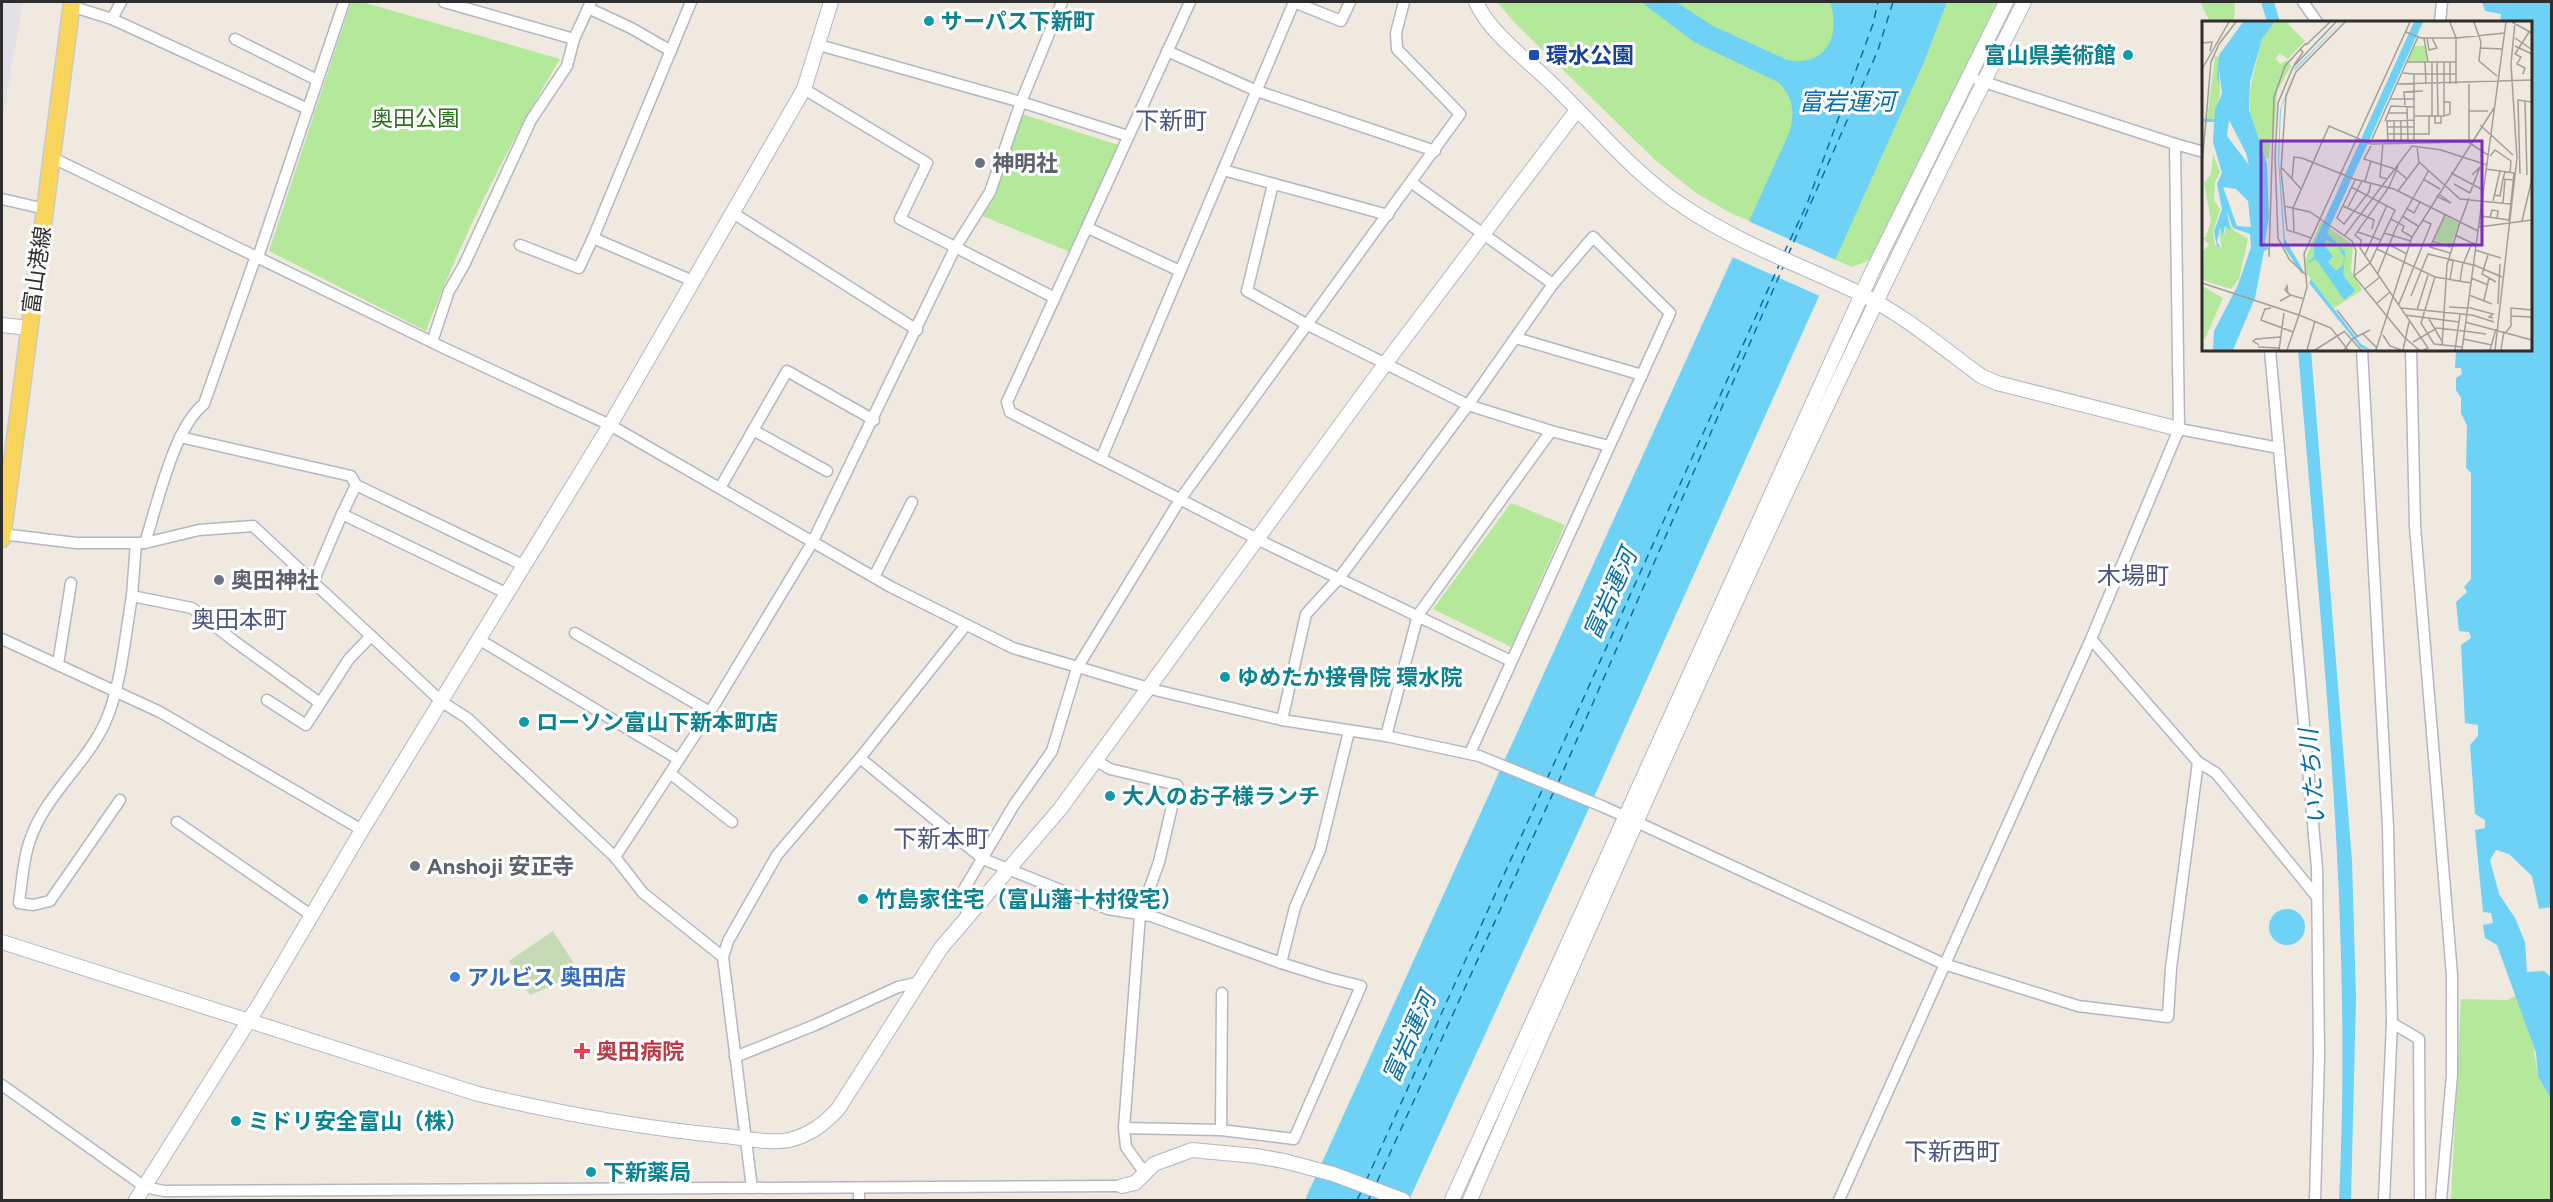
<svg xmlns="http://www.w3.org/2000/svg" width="2553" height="1202" font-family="Figtree,'Noto Sans JP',sans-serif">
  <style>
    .industrial { fill: #e3e0e8 }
    .green { fill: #b4e89a }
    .cemetery { fill: #c7dab6 }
    .water { fill: #6ed1f6 }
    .pier { fill: #efe9e0 }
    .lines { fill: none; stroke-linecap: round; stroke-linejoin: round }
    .ferry { stroke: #056faa; stroke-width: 1.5; stroke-dasharray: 8 6; stroke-linecap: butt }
    .minor-casing { stroke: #b4b6c2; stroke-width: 13 }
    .tertiary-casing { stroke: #b4b6c2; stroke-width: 16 }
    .primary-casing { stroke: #c9c9c9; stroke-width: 19 }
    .minor { stroke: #fff; stroke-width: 10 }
    .tertiary { stroke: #fff; stroke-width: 14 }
    .primary { stroke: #f9d65b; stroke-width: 16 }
    .culture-dot { fill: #0f9aa8; stroke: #fff; stroke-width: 2 }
    .transit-dot { fill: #1a4fb4; stroke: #fff; stroke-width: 2 }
    .worship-dot { fill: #6b7280; stroke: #fff; stroke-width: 2 }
    .shop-dot { fill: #3f7fe0; stroke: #fff; stroke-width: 2 }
    .health-dot { fill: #e0444e; stroke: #fff; stroke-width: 2 }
    .labels { text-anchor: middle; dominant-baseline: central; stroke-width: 6; stroke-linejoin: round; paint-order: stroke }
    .culture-label { font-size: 22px; font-weight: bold; fill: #0d838f; stroke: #fff; text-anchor: start }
    .transit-label { font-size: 22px; font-weight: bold; fill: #164399; stroke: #fff; text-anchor: start }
    .park-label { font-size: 22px; fill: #297217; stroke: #fff }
    .worship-label { font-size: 22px; font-weight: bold; fill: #5b616d; stroke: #fff; text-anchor: start }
    .street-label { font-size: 22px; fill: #2e2e2e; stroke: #fff }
    .shop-label { font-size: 22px; font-weight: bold; fill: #366cbe; stroke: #fff; text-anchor: start }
    .health-label { font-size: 22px; font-weight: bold; fill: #be3a42; stroke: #fff; text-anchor: start }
    .water-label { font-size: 24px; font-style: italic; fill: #056faa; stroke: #fff }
    .neighbourhood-label { font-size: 24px; fill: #4a5482; stroke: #fff }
    .inset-river { fill: none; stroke: #6ed1f6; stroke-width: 3 }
    .inset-road { fill: none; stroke: #a29e99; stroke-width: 1.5 }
    .view { fill: #7b2cbf; fill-opacity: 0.15; stroke: #7b2cbf; stroke-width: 3 }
    .inset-edge { fill: none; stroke: #2e2e2e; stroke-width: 3 }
  </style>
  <rect width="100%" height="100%" fill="#efe9e0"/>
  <path class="industrial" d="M2,2H23L2,121Z"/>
  <g class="green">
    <path d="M351,2H362L560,59C508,145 462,237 426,331L269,251Z"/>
    <path d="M1497,2H1997L1870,260L1852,267L1729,212L1696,193L1655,160L1516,24Z"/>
    <path d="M2200,2H2235L2234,22H2210Z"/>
    <path d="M1022,114L1118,145L1070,252L980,215L999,185Z"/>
    <path d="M1511,503L1565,525L1511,647L1433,609Z"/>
    <path d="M2516,996L2533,1045L2538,1076L2551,1099V1200H2451L2461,999L2507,1000Z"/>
  </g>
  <path class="cemetery" d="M553,931L581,974L530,995L509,961Z"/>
  <g class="water">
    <path d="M1641,2H1676L1713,26L1787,60C1827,67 1841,35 1830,2H1947L1924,62L1590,806L1409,1200H1305L1790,131C1795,110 1793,97 1778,82L1694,42Z"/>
    <path d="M2261,2H2274L2280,22H2267Z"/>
    <path d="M2482,2H2551V907L2539,909L2532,876L2509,854L2496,850L2490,860L2499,894L2515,918L2525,942L2527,972L2544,971L2551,977V1099L2538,1076L2536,1053L2497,945L2485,938L2483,925L2493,923L2491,913L2483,912L2475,830L2485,828V820L2475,814L2470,745L2478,736V725L2465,723L2461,645L2471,638L2469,632L2459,631L2456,602L2467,592L2464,587L2471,579V473L2466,468L2467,426L2461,413V398L2456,390V378L2462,374L2461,368H2455L2456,350H2530V22H2500L2501,14L2485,11Z"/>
    <path d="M2298,350H2311L2352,861L2356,998L2351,1200H2339C2353,916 2321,633 2298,350Z"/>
    <circle cx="2287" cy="927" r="18"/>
  </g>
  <path class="pier" d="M1746,220L1838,261L1822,297L1730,256Z"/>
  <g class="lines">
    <g class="ferry">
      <path d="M1784,253L1807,204L1873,24L1878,2"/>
      <path d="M1788,255L1878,50L1893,2"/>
      <path d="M1547,779L1780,263"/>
      <path d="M1558,783L1784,265"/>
      <path d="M1366,1181L1543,788"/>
      <path d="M1377,1182L1554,791"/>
      <path d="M1357,1200L1362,1190"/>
      <path d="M1368,1200L1371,1195"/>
    </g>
    <defs>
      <g id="minor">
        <path d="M444,2L574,39"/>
        <path d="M691,2L593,238L693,281"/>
        <path d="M1190,2L1007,402L1010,412L1267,544L1511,661"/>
        <path d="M2303,2L2317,22"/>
        <path d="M71,6L112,19L121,2"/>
        <path d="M588,8L631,28L671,51"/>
        <path d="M112,19L308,109"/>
        <path d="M2440,22L2442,2"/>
        <path d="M235,39L317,80"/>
        <path d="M819,45L1021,102L1128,136"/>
        <path d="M1167,51L1257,91L1435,151"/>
        <path d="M804,89L927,163L900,219L1055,298"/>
        <path d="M2175,144L2204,152"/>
        <path d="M51,157L444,348L610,425L891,587L1013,648L1159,691L1282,720L1386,736L1479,756L1604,807L1944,964L2078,1006L2168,1017L2171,968L2198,762"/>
        <path d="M1223,170L1388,215"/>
        <path d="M1412,183L1553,284"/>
        <path d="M1273,184L1247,291L1308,325L1468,405L1551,431L1609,446"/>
        <path d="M2,199L45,209"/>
        <path d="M733,213L917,330"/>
        <path d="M1088,228L1180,271"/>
        <path d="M520,245L579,268L593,238"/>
        <path d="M258,257L344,2"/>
        <path d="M1516,338L1642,375"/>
        <path d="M432,342L449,291L464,265L531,120L567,66L574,39L591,2"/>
        <path d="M2270,350L2317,868L2319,1056L2315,1200"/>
        <path d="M2362,350L2388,827L2392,1023L2384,1200"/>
        <path d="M2411,350L2415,526L2452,975V1075L2441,1200"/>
        <path d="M2179,429L2279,448"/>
        <path d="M753,430L827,471"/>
        <path d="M180,437L351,476L356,485"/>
        <path d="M1101,459L1294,2L1341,21L1350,2"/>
        <path d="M720,488L787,371L874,420"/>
        <path d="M2,534L76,543H145L199,530L253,526L442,702L467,718L615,857L643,893L723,957"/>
        <path d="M136,543L132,596L192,608L234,641L320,703"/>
        <path d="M145,543C157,505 174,427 204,404L256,256"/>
        <path d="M874,577L912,502"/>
        <path d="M313,582L342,514"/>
        <path d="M508,594L342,514L356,485L525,566"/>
        <path d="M575,633L710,712"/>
        <path d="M2,639L160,712L362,830"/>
        <path d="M2091,639L2198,762L2216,773L2317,897"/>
        <path d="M480,640L678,759"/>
        <path d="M58,664L71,583"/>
        <path d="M267,700L306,725L349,659L371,636"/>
        <path d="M1282,720L1306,614L1340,577L1468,405L1553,284L1593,237L1670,313L1470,753"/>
        <path d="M1386,736L1418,615L1551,431"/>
        <path d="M860,758L983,859L1108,909L1151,916L1281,963L1329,978L1361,986L1294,1139L1221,1130L1124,1128"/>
        <path d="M1095,760L1110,769L1177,785L1159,862L1140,915L1124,1128L1126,1147L1144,1172"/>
        <path d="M671,774L732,822"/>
        <path d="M120,800L50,901L33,905L19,903C22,883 23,859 30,840C45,796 84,766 104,725C121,689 125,636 132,596"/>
        <path d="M177,822L311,915"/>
        <path d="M615,857L710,712L812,543L955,248L990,192L1021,102L1062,2"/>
        <path d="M968,915L960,896L1014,805L1052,751L1077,668L1181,498L1460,114L1397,49L1396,33L1404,2"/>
        <path d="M1281,963L1295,907L1320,850L1349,731"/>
        <path d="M2392,1023L2419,1039L2420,1200"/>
        <path d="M735,1057L815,1025L898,987L920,982"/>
        <path d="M2,1085L145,1187L164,1191L1122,1186"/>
        <path d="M1221,1130L1222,993"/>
        <path d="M752,1188L723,957L728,941L777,855L860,758L966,625"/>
        <path d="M859,1188V1200"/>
        <path d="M1839,1200L2091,639L2179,429L2175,144L1978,80"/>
      </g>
      <g id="tertiary">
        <path d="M1476,2C1489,32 1526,59 1549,81C1594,124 1633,174 1686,208C1740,244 1803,266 1861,294C1904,315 1943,348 1981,376L1997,383L2179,429"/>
        <path d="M2,325L29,328"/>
        <path d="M2,942L478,1094C559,1113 642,1128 725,1136C745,1138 770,1144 789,1140C810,1135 824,1124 838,1109L941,948L1060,809L1385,364L1577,110"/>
        <path d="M1122,1186L1135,1183L1154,1164L1192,1150L1256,1156L1284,1161L1333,1174L1403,1200"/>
        <path d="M136,1200L260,1003L362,830L610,425L804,89L831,2"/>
        <path d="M1452,1200L1872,272L2006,2"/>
        <path d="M1470,1200C1645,797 1825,394 2024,2"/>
      </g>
      <path id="primary" d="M2,539L72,2"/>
    </defs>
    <use href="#minor" class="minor-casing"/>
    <use href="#tertiary" class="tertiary-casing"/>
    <use href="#primary" class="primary-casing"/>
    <use href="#minor" class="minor"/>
    <use href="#tertiary" class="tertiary"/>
    <use href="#primary" class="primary"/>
  </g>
  <g class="culture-dot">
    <circle cx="929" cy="21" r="6"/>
    <circle cx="2128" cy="55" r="6"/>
    <circle cx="1225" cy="677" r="6"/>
    <circle cx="524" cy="722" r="6"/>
    <circle cx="1110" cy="796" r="6"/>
    <circle cx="863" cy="899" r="6"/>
    <circle cx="236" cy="1121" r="6"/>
    <circle cx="591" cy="1172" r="6"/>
  </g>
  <rect class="transit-dot" x="1528" y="49" width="12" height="12" rx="3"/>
  <g class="worship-dot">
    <circle cx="980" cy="163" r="6"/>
    <circle cx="219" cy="580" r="6"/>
    <circle cx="415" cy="866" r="6"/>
  </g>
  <circle class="shop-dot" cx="455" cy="977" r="6"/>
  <path class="health-dot" d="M579 1042h6v6h6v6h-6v6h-6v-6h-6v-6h6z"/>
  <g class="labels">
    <g class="culture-label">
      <text x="941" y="21">サーパス下新町</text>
      <text x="2116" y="55" text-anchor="end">富山県美術館</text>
      <text x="1237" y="677">ゆめたか接骨院 環水院</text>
      <text x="536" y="722">ローソン富山下新本町店</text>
      <text x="1122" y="796">大人のお子様ランチ</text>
      <text x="875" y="899">竹島家住宅（富山藩十村役宅）</text>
      <text x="248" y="1121">ミドリ安全富山（株）</text>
      <text x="603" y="1172">下新薬局</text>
    </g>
    <g class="transit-label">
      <text x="1546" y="55">環水公園</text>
    </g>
    <g class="park-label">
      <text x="415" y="118">奥田公園</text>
    </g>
    <g class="worship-label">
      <text x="992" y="163">神明社</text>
      <text x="231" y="580">奥田神社</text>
      <text x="427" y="866">Anshoji 安正寺</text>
    </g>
    <g class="street-label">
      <text transform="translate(37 270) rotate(-82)">富山港線</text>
    </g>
    <g class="shop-label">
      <text x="467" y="977">アルビス 奥田店</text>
    </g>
    <g class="health-label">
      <text x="596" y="1051">奥田病院</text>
    </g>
    <g class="water-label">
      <text x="1847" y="101">富岩運河</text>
      <text transform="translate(1610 594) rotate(-66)">富岩運河</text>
      <text transform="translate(2312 777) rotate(-95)">いたち川</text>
      <text transform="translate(1409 1037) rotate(-66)">富岩運河</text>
    </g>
    <g class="neighbourhood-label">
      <text x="1171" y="120">下新町</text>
      <text x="2133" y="575">木場町</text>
      <text x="239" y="619">奥田本町</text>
      <text x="941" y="838">下新本町</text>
      <text x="1952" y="1151">下新西町</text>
    </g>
  </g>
  <g transform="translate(2202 21)">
    <rect width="330" height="330" fill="#efe9e0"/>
    <path d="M71,1H88L86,3L103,20L86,38L78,32L73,38L79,43L85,39L89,45L75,70L72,117L68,118L67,137H62L48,95V68L60,17ZM213,25H223L225,40H206ZM13,35L17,36L18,70L13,98H5ZM11,133L18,151L13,161L12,179L18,188L11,211L13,224L20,228L17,212L19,208L22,215L26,197L30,208L46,218L37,258L29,268L0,259L2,229L7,224L0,216H4L9,199L2,162L9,153ZM243,195L257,202L249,224L231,219ZM119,201L151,224L149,250L160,269L132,287L105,253L103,239ZM0,265L21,277L3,318L0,316Z" fill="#b4e89a"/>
    <path d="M41,1H72L60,18L48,61L47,89L65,143L67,197L63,220L67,228L62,230L53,277L31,329H11L12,310L36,264L49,226L48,213L31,207L25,191L28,209L23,205L21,215L18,207L15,221L19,227L15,225L12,211L20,188L15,163L20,152L11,121L13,89L20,72L17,48V62L15,57L17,34ZM27,99L44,132L47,144L25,115ZM21,166L34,168L46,180L49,206L35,205ZM139,1L92,50L79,88L77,138L83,218L101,249L100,253L82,226L76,137L78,89L93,47ZM212,1H221L125,212L143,231L141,254L153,270L142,279L114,238L104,243L112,236V222ZM124,219L136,225L142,236L141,244L134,250L126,241L131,235L122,224ZM109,258L159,323L169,329L159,327L107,262Z" fill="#6ed1f6" fill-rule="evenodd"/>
    <path class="inset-river" d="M0,99L19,100M115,237L118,218M116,241L123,206L216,1"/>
    <path class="inset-road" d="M248,1L254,17V63M272,1L279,21L277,40L295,55M310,1L330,12M204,11L219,17H254L303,12M222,17L226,41M225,17L227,29L235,27L230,17M313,17L329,28M0,22L10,21L8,30M104,24L128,1M313,25L330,33M279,27L300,28M205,41H254M223,41L224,63M230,41V95M235,41L236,95M248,41V63M92,44L101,31L98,28M0,48L27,1M201,52L212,53V121M212,53H254M321,53L323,47L315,43L319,36L313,33L327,11M195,63L330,59M267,63V119M188,78H212M323,80L325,154M242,81H248V93L242,95M203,84L202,71L221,70M205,86L206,120M267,90H286M186,92H205M212,95H242V41M233,95V102H239V95M192,99V121M199,99V121M183,100L189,85L212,86M184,100L212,99M185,100L186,121M278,104L311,134M185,106H212M185,113H227V95M170,118L216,16M181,122L178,156L185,158M169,125L162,138L193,148L205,158M288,135L293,129L309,140L308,152M217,141L258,178L309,183M0,144L9,41L17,23L34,1M196,145L187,166L153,214L159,219L158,227L226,327L222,329M80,147L99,168M284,148L312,152M303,151L301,158L312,159M249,152L281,169M318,153L316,79L330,81M90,158L92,136L100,137L152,158L192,168L276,210M221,158L238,168M153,159L135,197L142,203L167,171L169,161M163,160L169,140M252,163L268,172M149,166L193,189L168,242L152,255M196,170L217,142L215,125M268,172L278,146L270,154M292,174L298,175L301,158M234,175L249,182L237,173M291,180L298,150M301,182L303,158M82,185L108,191L150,220L154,230L152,255L202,316L217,329M141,185L172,199L170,208M146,186L160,160M204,187L212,192L218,181M243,194L228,226L248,232M200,195L216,205M279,195L307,199M288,197L290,189L296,190L295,198M189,198L202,205L200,210L210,216M320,200L330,158M307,201L312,152M258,202L267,177M277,206L330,199M91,211L85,209L79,149L84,75L94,51L143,1M156,211L179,219M182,212L209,220M143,214L210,125L239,129L285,144M253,214L270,222M109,217L92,211L91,187L127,105L169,123L266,121L286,134M230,220L249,226M188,224L205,233M175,228L233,256L269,262M273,229L299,237M163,234L185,184M286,234L280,253L294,261M67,236L72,76L83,45L104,22M262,241L270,222L274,223M272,244L300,256M176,252L194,207L227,149M104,254L87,238L76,217L73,135L76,82L91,46L134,1M233,256L219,302L232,323L260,326M269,257L286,264M248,259L251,240M258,260L261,241M0,262L97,294L85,329M163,268L178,256M86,272L85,265L83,269L86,272L89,274M267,274L290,283M209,275L226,233L271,244M282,279L287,257M78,280L89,274L102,278M174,283L188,271M197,283L229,203L220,199M296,283L298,243M247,286L265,287M265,286L291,293L287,296L291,297M69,287L63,288L59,299L91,311M199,287L270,294L292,301M135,289L155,315M215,289L226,254M203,294L257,301M309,295L330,296M227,298L241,322M263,301L330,319M142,310L159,329M262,310L284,313M304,311L309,305V287L330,289M161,313L175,327M181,314L188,325L199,329M261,318L290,324M211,321L235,307L262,310M57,324L51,320L54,318L78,316M240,324L245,244L258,201M56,326L77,327M77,329L82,292M105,329L113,300M113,329L143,310M142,329L150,318L168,309M146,329L129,307L97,294L105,266L102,233L208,1M174,329L210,216L292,87M201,329L207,301M253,329L258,294M260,329L304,1M288,329L294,308M293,329L315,137L309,43L313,1M299,329L302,310"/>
    <path class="view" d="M59,120H280V224H59Z"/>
    <rect width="330" height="330" class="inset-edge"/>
  </g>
  <rect width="2553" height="1202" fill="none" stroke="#2e2e2e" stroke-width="6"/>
</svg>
